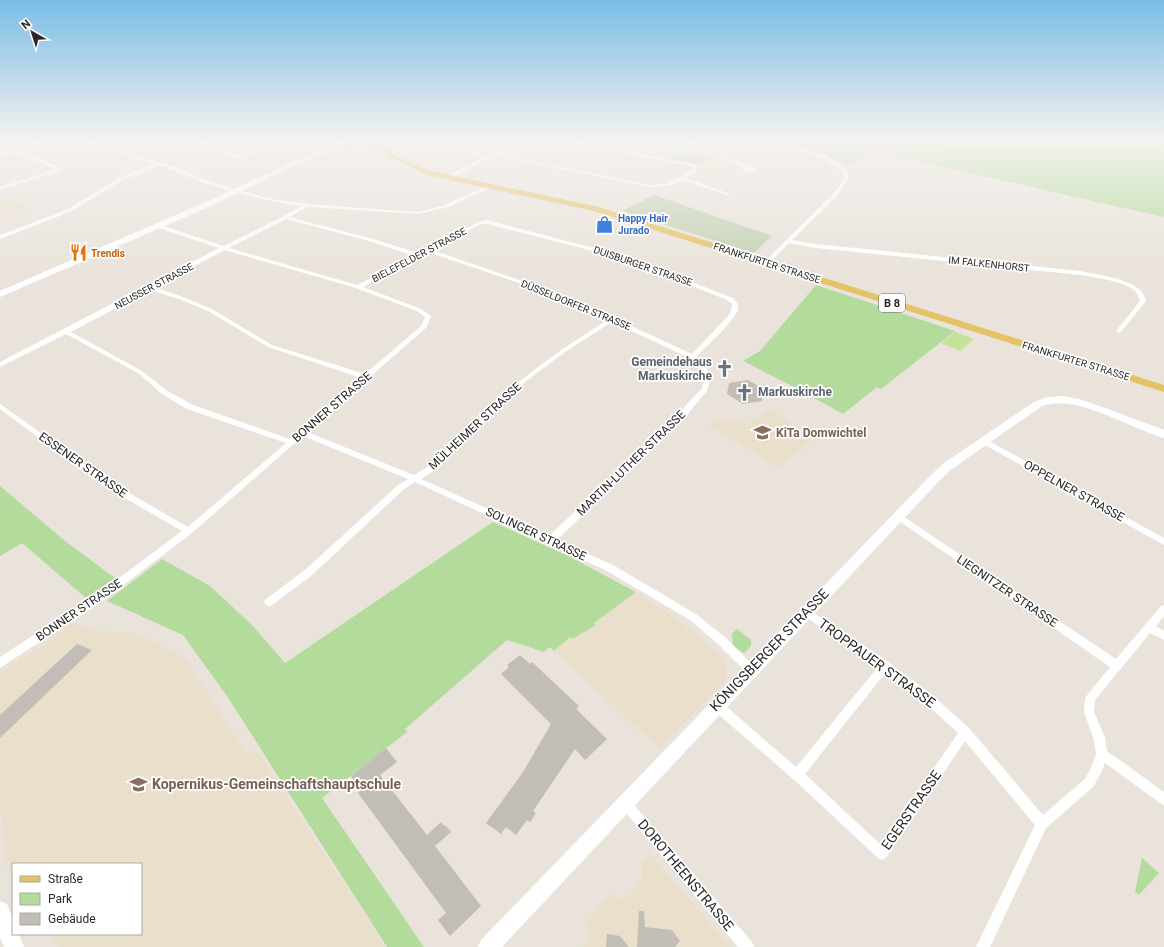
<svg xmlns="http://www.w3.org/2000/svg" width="1164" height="947" font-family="Roboto,sans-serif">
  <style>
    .education { fill: #eadfcb }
    .green { fill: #b3db9b }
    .cemetery { fill: #c3d1b3 }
    .pitch { fill: #c4e298 }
    .building { fill: #c2bdb6 }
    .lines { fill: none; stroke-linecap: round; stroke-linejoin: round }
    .street { fill: #fff; fill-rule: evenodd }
    .secondary { fill: #fff; fill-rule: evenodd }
    .primary { fill: #e3c366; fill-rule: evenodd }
    .labels { text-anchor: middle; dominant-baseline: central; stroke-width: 3.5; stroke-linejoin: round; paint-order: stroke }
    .far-shop-label { font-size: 10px; font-weight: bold; fill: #366cbe; stroke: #fff; text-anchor: start }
    .far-food-label { font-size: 10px; font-weight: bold; fill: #c56008; stroke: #fff; text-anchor: start }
    .far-street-label { font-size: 10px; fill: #282828; stroke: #fff }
    .shield { fill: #fff; stroke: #686868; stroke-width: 1 }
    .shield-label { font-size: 11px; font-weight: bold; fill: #282828 }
    .worship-label { font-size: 12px; font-weight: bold; fill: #5b616d; stroke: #fff; text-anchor: end }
    .street-label { font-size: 12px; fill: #282828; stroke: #fff }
    .education-label { font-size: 12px; font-weight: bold; fill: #785e54; stroke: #fff; text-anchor: start }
    .near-street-label { font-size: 14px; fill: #282828; stroke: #fff }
    .near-education-label { font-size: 14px; font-weight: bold; fill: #785e54; stroke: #fff; text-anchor: start }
  </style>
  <rect width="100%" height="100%" fill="#e9e3db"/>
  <g class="education">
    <path d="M714,158L740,166V167L719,177L698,171L696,166Z"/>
    <path d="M13,199L32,208L0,219V203Z"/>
    <path d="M772,409L779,413L776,415L814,438L779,467L708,425L716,421L724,419L748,424Z"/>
    <path d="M636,592L663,609L723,656L727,679L660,748L554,651L568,638L570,640L578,636L594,627V623Z"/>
    <path d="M75,623L92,631L133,633L175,652L187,661L246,754L256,749L385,947H58L52,934H141V864H13V879L4,859L3,821L0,813V673Z"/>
    <path d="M651,855L677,885L730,947H583L591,938L586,922L611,895L624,900L641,882L642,863Z"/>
  </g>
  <g class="green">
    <path d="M954,141H1164V217L885,154L925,151Z"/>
    <path d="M678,152L710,158L696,164L670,160Z"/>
    <path d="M816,285L955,331L881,389L877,387L843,414L796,388L743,361L760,351Z"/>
    <path d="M0,486L65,541L115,578L86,598L22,543L0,556Z"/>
    <path d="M493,522L570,557L636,592L594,623L595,626L572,639L570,637L554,651L550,647L544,652L507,640L405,729L407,732L322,798L424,947H387L229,699L183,635L107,601L162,559L210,586L253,626L285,663Z"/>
    <path d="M737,629L751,640V646L744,653L733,646L732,634Z"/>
    <path d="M1142,858L1159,873L1139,895L1135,892Z"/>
  </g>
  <g class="cemetery">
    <path d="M774,141H954L925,151L862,155L851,167L817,151Z"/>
    <path d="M654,195L772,236L754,253L622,211Z"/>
  </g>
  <path class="pitch" d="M955,332L974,339L960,351L941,343Z"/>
  <g class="building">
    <path d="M748,380L764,389L762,401L743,404L727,394L729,383Z"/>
    <path d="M77,644L92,650L0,738V715Z"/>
    <path d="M520,655L530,664L532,662L579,706L576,709L607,739L585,760L575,749L533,811L536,813L530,822L527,820L516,835L506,827L501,834L486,823L523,772L551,724L501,674L509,667L507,665Z"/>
    <path d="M386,748L397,762L380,775L427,835L441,822L444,826L445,825L451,832L435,846L481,906L450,936L438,920L446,913L358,793L361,790L351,776Z"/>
    <path d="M639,911H644L645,927L672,930L680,941L675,947H637Z"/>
    <path d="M607,934L620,936L629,947H606Z"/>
  </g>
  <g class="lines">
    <g class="street">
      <path d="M40,141H47L16,151L63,168V170L0,190V187L57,169L11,153L0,156V154Z"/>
      <path d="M82,141H89L172,166L200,178L235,189L272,199L307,204L419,212L445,205L487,186H489V188L449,207L419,214L308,207L289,217L373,239L418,253L424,249H427L478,222L487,220L624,256L733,298C736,301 739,304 738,309C737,319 705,347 697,356L705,365L711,377L707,391L684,418L557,540L613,565L696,614L726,638L754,666L755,669L754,672L750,674L746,672L718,644L690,620L607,571L415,482L403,490L311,576L272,605L269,606L266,605L264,602L266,599L305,570L397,486L408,479L303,436L192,533L105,599L0,668V657L99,593L182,531L104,486L0,409V404L110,482L188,527L286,443L187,409L162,394L138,373L66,334L0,367V362L219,248L156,227V225H160L224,246L274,221L302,206C266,201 231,192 197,180C184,176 173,169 160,165L123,180L70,212L0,239V235L66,210L119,178L155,164ZM286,219L369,241L414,256L357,285L229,248ZM481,224H487L620,258L725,299L732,304V307L729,315L692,354L614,318L549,290L432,250ZM225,250L356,288L417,311L425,317L421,326L365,374L272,345L212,309L183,297L154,287ZM428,252L545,292L607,320L561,350L521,380L426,468L414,475L307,432L427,327L431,316L421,309L363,287ZM150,290L179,299L208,311L268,347L361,378L290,439L193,405L166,390L142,371L71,332ZM612,322L681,354L691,357L700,367L705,377L702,388L678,414L549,536L421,479L432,472L525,382L565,352Z"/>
      <path d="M211,141H218L209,145L232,154L243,156L286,141H292L243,158L229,156L205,146L184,152L182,151Z"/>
      <path d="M309,141H314L328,151L325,152Z"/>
      <path d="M449,141H454L486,156L524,141H530L499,154L650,185L667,184L693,170L692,166L559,141H568L694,164L696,165L697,171L685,178L731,194L727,195L682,180L668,186L650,187L495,155L448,179H446V177L483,158Z"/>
      <path d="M685,141L694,143L696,141H701L698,143L732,150L747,141H752L725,157C735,160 744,165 754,167L756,171C752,174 746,172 741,170L743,167L740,165L720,158V156L729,151L687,143L677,152H675V150Z"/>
      <path d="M766,141H773L823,154L846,168L849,178L836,197L792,240L816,244L1081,271C1097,275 1128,278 1140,290C1143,293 1145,297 1146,301L1121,332L1119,333L1116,331L1140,301C1139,298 1138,295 1136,292C1125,281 1096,278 1081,275L816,248L789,243L768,264H764V262L832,195L845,178L842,170L819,156Z"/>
      <path d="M984,438L1164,538V545L981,443L980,441L981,439Z"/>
      <path d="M898,513L1116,659L1161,606L1164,605V616L1156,626L1164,631V640L1150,633L1095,700L1094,712L1105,737L1107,751L1164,792V805L1160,803L1105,763L1100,775L1093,787L1046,828L990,947H976L1035,825L965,741L886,858L882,860L878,858L791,777L712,709L711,705L712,701L716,700L720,701L796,767L878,667L803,615L801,612L803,609L806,608L880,656L931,694L969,728L1043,815L1085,779L1091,768L1096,754L1093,737L1084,712L1085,698L1110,667L895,518L894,516L895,514ZM886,672L923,701L958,733L881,845L805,774Z"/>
      <path d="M625,797L629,799L752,942L754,947H738L621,807L619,803L621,799Z"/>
    </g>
    <g class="secondary">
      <path d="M346,141H355L291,167L209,207L0,297V291L203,203L287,165Z"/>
      <path d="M1063,396L1083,400L1164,430V438C1129,428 1076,393 1042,406L952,469L941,479L502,947H478L481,940L933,473L944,463L1034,402L1048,397Z"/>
      <path d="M0,901L7,904L13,919V934H19L24,947H4L0,937Z"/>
    </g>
    <path class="primary" d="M353,141H376L394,155L431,171L599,207L1164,385V392L594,211L426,175L390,157L374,146L358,144L340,148L337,146Z"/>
  </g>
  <linearGradient id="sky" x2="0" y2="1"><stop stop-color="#7abce6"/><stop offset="0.51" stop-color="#f5f2ef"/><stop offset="1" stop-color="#f5f2ef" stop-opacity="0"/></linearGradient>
  <rect width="1164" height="274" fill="url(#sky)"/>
  <defs>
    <symbol id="shop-bare" viewBox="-9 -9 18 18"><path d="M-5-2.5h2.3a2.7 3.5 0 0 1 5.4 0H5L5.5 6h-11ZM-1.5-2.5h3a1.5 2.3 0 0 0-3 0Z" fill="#3f7fe0" stroke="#fff" stroke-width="2.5" paint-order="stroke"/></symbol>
    <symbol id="restaurant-bare" viewBox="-9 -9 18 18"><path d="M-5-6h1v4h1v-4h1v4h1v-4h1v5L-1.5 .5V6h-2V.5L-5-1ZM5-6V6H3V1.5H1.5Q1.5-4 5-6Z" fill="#e8710a" stroke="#fff" stroke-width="2.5" paint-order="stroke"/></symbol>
    <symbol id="church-bare" viewBox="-9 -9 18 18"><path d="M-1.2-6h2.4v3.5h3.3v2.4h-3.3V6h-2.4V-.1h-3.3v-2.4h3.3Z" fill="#6b7280" stroke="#fff" stroke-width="2.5" paint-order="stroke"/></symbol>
    <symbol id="school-bare" viewBox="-9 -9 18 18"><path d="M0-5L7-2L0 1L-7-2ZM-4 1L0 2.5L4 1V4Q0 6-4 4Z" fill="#8d6e63" stroke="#fff" stroke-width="2.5" paint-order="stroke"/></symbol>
  </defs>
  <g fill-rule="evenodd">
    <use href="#shop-bare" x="592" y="212" width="25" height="25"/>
    <use href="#restaurant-bare" x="66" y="240" width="25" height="25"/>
    <use href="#church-bare" x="712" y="356" width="25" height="25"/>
    <use href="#church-bare" x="732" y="380" width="25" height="25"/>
    <use href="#school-bare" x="750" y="420" width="25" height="25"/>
    <use href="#school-bare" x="126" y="772" width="25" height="25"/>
  </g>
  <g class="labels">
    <g class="far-shop-label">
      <text x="618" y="218">Happy Hair<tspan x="618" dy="12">Jurado</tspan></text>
    </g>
    <g class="far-food-label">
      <text x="91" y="253">Trendis</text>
    </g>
    <g class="far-street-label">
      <text transform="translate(419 255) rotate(-28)">BIELEFELDER STRASSE</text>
      <text transform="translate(767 263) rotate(18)">FRANKFURTER STRASSE</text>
      <text transform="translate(989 264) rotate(6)">IM FALKENHORST</text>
      <text transform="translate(643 266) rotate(19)">DUISBURGER STRASSE</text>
      <text transform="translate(154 286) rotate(-28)">NEUSSER STRASSE</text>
      <text transform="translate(576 305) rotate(22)">DÜSSELDORFER STRASSE</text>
      <text transform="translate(1076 361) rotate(17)">FRANKFURTER STRASSE</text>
    </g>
    <rect class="shield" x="879" y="294" width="26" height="18" rx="3"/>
    <g class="shield-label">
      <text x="892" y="303">B 8</text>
    </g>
    <g class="worship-label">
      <text x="712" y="362">Gemeindehaus<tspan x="712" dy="14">Markuskirche</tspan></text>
      <text x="758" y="392" text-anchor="start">Markuskirche</text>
    </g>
    <g class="street-label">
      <text transform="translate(332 407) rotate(-41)">BONNER STRASSE</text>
      <text transform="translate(475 426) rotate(-43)">MÜLHEIMER STRASSE</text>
      <text transform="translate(631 463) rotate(-44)">MARTIN-LUTHER-STRASSE</text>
      <text transform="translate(83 465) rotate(35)">ESSENER STRASSE</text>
      <text transform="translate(1074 491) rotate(29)">OPPELNER STRASSE</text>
      <text transform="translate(536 534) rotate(25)">SOLINGER STRASSE</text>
      <text transform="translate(1007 591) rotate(34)">LIEGNITZER STRASSE</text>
      <text transform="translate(79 610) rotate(-34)">BONNER STRASSE</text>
    </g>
    <g class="education-label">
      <text x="776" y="433">KiTa Domwichtel</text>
    </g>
    <g class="near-street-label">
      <text transform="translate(769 650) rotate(-46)">KÖNIGSBERGER STRASSE</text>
      <text transform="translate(877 663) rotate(36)">TROPPAUER STRASSE</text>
      <text transform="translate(911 810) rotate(-55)">EGERSTRASSE</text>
      <text transform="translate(686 875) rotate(50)">DOROTHEENSTRASSE</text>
    </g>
    <g class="near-education-label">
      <text x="152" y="784">Kopernikus-Gemeinschaftshauptschule</text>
    </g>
  </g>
  <rect x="12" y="863" width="130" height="72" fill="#ffffff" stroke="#a9a9a9"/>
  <rect x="20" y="876" width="20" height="6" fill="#e3c366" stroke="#a9a9a9"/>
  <text x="48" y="883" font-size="12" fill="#282828">Straße</text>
  <rect x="20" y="893" width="20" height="12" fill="#b3db9b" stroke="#a9a9a9"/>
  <text x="48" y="903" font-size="12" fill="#282828">Park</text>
  <rect x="20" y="913" width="20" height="12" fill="#c2bdb6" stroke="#a9a9a9"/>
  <text x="48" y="923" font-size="12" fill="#282828">Gebäude</text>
  <g transform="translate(32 32) rotate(321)" stroke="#ffffff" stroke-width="3" paint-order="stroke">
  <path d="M0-3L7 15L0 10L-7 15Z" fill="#282828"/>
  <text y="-6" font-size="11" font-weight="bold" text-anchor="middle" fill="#282828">N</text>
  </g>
</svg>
